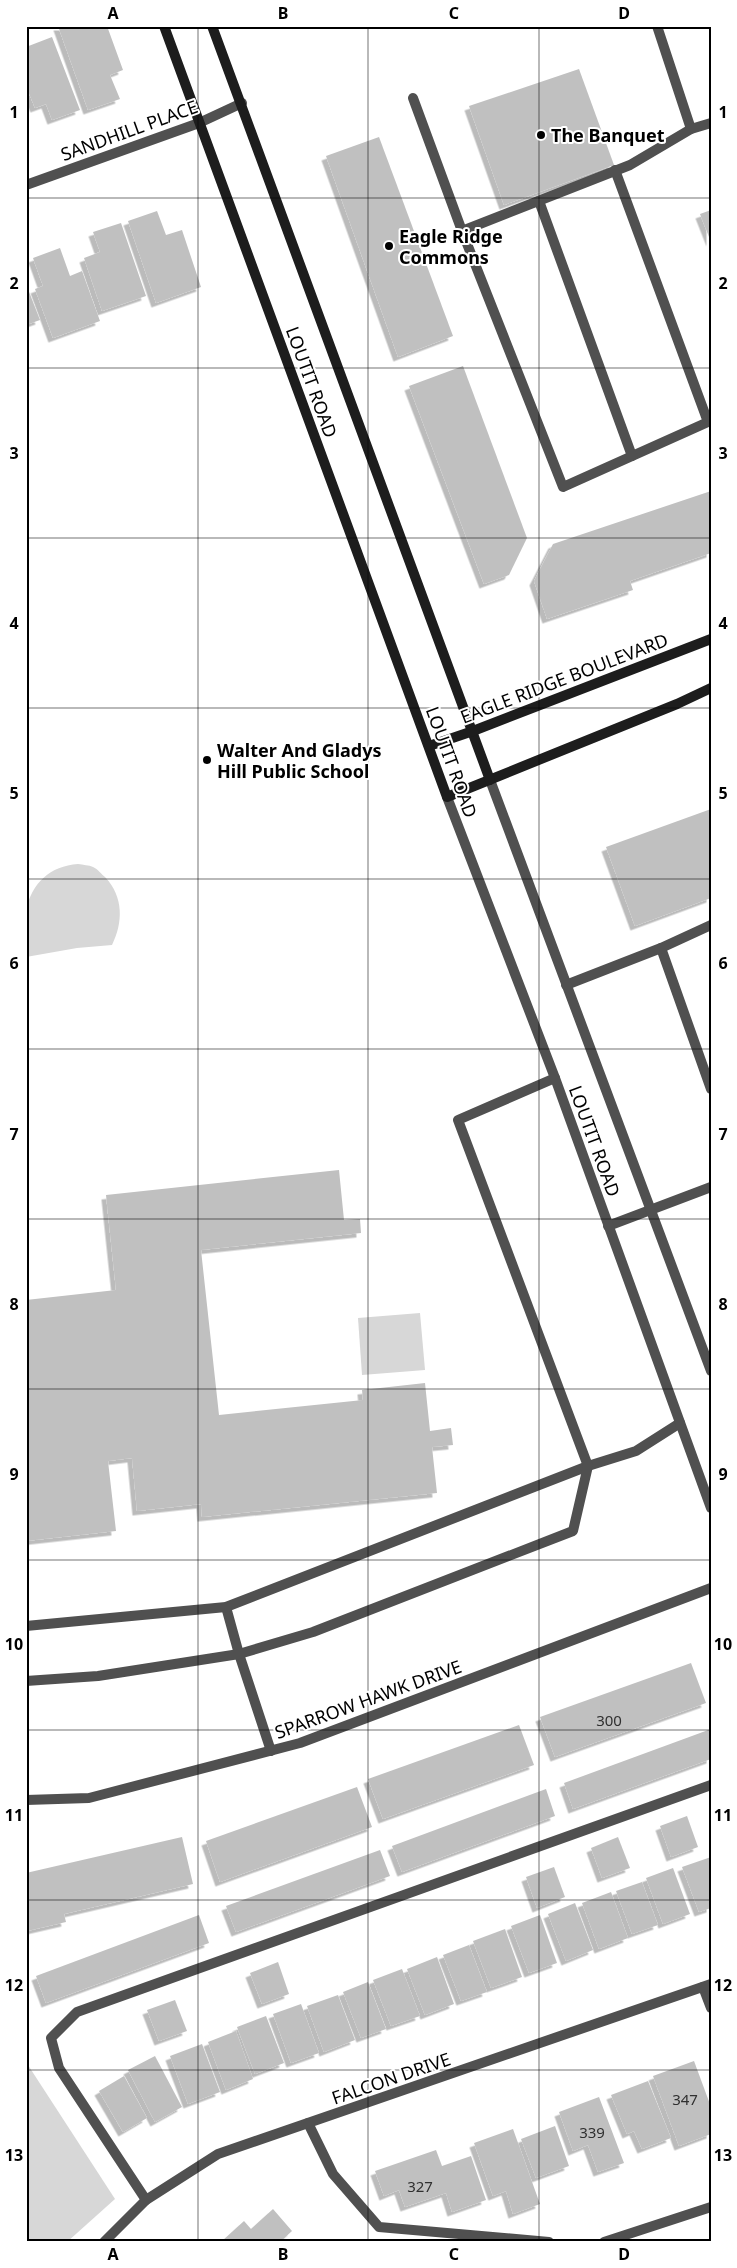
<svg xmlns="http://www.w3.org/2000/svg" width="737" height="2268" font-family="'Noto Sans',sans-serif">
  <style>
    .green { fill: #d7d7d7 }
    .building { fill: #c0c0c0; filter: url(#shadow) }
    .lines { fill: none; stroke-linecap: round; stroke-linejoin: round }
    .lane { stroke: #505050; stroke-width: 10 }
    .street { stroke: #505050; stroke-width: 10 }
    .secondary { stroke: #1d1d1d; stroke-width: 10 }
    .grid { fill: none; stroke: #000; stroke-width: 1; stroke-opacity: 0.55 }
    .poi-dot { fill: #000; stroke: #fff; stroke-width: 2 }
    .labels { text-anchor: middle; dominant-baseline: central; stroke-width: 4; stroke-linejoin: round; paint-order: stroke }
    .number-label { font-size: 15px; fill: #303030 }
    .street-label { font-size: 18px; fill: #000; stroke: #fff }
    .poi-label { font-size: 18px; font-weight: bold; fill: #000; stroke: #fff; text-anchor: start }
    .neatline { fill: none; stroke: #000; stroke-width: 2 }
    .grid-label { font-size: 16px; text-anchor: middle; font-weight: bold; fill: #000 }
  </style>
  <defs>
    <filter id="shadow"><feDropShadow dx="-4.5" dy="4.5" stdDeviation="0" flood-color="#0004"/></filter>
  </defs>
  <rect width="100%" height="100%" fill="#fff"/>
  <g class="green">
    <path d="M78,864C83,865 89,865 93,867C98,869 101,874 105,877C124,897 123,923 112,945L77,948L26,957C26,943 23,924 26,910C32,883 50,866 78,864Z"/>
    <path d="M420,1313L425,1370L362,1375L358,1318Z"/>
    <path d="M26,2062L115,2199L67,2242H26Z"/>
  </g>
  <g class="building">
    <path d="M58,26H107L123,70L110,75L120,99L88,110Z"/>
    <path d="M52,37L80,110L52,120L46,104L35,108L26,86V47Z"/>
    <path d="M579,69L614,165L504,205L469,106Z"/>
    <path d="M379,137L453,336L398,357L326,156Z"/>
    <path d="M711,210V242L700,214Z"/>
    <path d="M157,211L166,235L182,230L201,287L156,303L128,221Z"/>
    <path d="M121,223L146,296L102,311L84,258L100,252L93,232Z"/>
    <path d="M60,248L70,276L82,271L100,321L53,338L35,289L43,286L33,258Z"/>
    <path d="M26,284L40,320L26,325Z"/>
    <path d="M463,366L527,538L509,575L484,584L409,386Z"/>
    <path d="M711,491V553L630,581L633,590L547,619L534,581L553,544Z"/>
    <path d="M711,809V898L635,926L606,847Z"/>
    <path d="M339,1170L344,1220L360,1219L361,1233L201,1250L219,1415L363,1400L362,1390L425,1383L430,1431L451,1428L453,1445L432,1447L437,1493L202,1517L201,1504L137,1511L132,1458L108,1461L116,1531L26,1541V1300L116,1290L106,1195Z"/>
    <path d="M691,1663L706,1703L555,1757L540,1717Z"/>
    <path d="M519,1725L534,1765L383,1819L368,1779Z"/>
    <path d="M711,1729V1759L573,1809L564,1783Z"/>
    <path d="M357,1787L372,1827L220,1882L206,1841Z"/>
    <path d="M546,1789L555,1816L402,1872L392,1846Z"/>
    <path d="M687,1816L698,1847L671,1857L660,1826Z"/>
    <path d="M182,1837L193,1884L64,1914L66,1922L27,1931L26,1873Z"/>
    <path d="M618,1837L630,1868L602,1878L591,1848Z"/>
    <path d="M380,1850L390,1876L236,1932L226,1906Z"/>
    <path d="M711,1857V1908L699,1912L682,1867Z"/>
    <path d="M554,1867L565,1897L537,1908L526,1877Z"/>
    <path d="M673,1868L690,1914L663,1924L646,1878Z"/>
    <path d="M642,1882L658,1925L632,1934L616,1891Z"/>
    <path d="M611,1892L628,1938L599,1949L582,1903Z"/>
    <path d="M575,1903L593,1950L566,1961L548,1914Z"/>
    <path d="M199,1915L209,1943L46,2003L36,1976Z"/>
    <path d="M540,1915L557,1963L529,1973L511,1926Z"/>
    <path d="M505,1929L522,1977L491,1988L473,1941Z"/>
    <path d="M469,1945L487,1992L461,2001L443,1955Z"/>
    <path d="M437,1957L454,2004L425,2015L407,1969Z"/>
    <path d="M278,1962L289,1994L262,2004L250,1973Z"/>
    <path d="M402,1969L420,2016L391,2026L373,1980Z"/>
    <path d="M368,1982L386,2029L361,2038L343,1992Z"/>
    <path d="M338,1995L355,2040L324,2052L307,2006Z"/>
    <path d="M175,2000L187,2031L159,2041L147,2010Z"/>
    <path d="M301,2004L319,2053L291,2063L273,2014Z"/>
    <path d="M266,2016L284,2063L255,2074L237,2027Z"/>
    <path d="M236,2031L253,2079L226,2090L208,2042Z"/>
    <path d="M202,2044L220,2092L188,2104L170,2056Z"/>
    <path d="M155,2056L182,2107L155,2122L128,2070Z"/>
    <path d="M694,2061L711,2107V2134L679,2146L653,2076Z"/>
    <path d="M124,2076L147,2118L123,2132L99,2091Z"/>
    <path d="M648,2081L671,2138L642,2149L634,2131L627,2134L611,2095Z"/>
    <path d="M599,2097L624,2163L598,2172L588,2145L573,2151L559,2112Z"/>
    <path d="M555,2126L569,2166L536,2178L521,2139Z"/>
    <path d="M513,2129L540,2204L513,2214L506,2191L493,2196L474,2143Z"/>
    <path d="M436,2150L442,2166L471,2156L486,2200L452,2212L446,2193L405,2207L399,2190L384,2196L375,2171Z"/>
    <path d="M273,2209L292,2231L280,2242H221L244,2221L251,2229Z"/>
  </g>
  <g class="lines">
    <g class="lane">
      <path d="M657,26L691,129"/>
      <path d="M413,98L462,231L563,487L708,422L615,170"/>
      <path d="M539,201L632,456"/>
      <path d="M462,231L630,165L691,129L711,123"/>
      <path d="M661,948L711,1089"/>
      <path d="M566,985L661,948L711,925"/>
      <path d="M608,1226L711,1187"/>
      <path d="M226,1607L239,1654L271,1751"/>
      <path d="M26,1626L226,1607L588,1466L636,1451L680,1423"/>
      <path d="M26,1681L98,1676L239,1654L313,1632L573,1531L588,1466L458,1120L555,1078"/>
      <path d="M703,1987L711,2008"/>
      <path d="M308,2123L333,2174L379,2227L549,2242"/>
      <path d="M146,2200L59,2068L51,2038L77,2012L711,1785"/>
      <path d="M604,2242L711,2207"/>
    </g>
    <g class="street">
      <path d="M26,185L199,123L242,103"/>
      <path d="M490,780L711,1371"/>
      <path d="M447,797L555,1078L711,1508"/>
      <path d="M26,1800L89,1798L300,1743L711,1588"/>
      <path d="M104,2242L146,2200L218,2154L711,1984"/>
    </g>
    <g class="secondary">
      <path d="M164,26L447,797L677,704L711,688"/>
      <path d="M212,26L490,780"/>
      <path d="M429,746L473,731L711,639"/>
    </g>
  </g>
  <path class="grid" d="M198,26V2242M368,26V2242M539,26V2242M26,198H711M26,368H711M26,538H711M26,708H711M26,879H711M26,1049H711M26,1219H711M26,1389H711M26,1560H711M26,1730H711M26,1900H711M26,2070H711"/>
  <g class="poi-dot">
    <circle cx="541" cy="135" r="5"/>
    <circle cx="389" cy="246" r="5"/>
    <circle cx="207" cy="760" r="5"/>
  </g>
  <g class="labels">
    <g class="number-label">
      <text x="609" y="1720">300</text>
      <text x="685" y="2099">347</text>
      <text x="592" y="2132">339</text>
      <text x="420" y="2186">327</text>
    </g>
    <g class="street-label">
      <text transform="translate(129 130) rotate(-20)">SANDHILL PLACE</text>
      <text transform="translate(312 382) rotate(70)">LOUTIT ROAD</text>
      <text transform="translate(564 678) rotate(-21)">EAGLE RIDGE BOULEVARD</text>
      <text transform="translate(452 762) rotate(70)">LOUTIT ROAD</text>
      <text transform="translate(595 1141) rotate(70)">LOUTIT ROAD</text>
      <text transform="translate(368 1699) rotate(-20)">SPARROW HAWK DRIVE</text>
      <text transform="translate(391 2078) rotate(-19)">FALCON DRIVE</text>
    </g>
    <g class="poi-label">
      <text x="551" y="135">The Banquet</text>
      <text x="399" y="236">Eagle Ridge<tspan x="399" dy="21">Commons</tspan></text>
      <text x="217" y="750">Walter And Gladys<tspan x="217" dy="21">Hill Public School</tspan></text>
    </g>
  </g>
  <rect width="737" height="2268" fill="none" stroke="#ffffff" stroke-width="55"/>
  <rect x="28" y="28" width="682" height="2212" class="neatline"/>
  <g class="grid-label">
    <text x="113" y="19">A</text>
    <text x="283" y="19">B</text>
    <text x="454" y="19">C</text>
    <text x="624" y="19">D</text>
    <text x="14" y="118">1</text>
    <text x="723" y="118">1</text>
    <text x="14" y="289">2</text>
    <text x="723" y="289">2</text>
    <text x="14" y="459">3</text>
    <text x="723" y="459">3</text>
    <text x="14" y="629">4</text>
    <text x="723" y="629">4</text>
    <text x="14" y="799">5</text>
    <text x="723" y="799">5</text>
    <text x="14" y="969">6</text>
    <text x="723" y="969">6</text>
    <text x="14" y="1140">7</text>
    <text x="723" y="1140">7</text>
    <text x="14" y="1310">8</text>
    <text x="723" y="1310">8</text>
    <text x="14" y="1480">9</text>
    <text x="723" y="1480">9</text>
    <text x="14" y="1650">10</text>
    <text x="723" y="1650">10</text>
    <text x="14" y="1821">11</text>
    <text x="723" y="1821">11</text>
    <text x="14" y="1991">12</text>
    <text x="723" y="1991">12</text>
    <text x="14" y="2161">13</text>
    <text x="723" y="2161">13</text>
    <text x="113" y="2260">A</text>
    <text x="283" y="2260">B</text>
    <text x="454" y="2260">C</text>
    <text x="624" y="2260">D</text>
  </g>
</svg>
